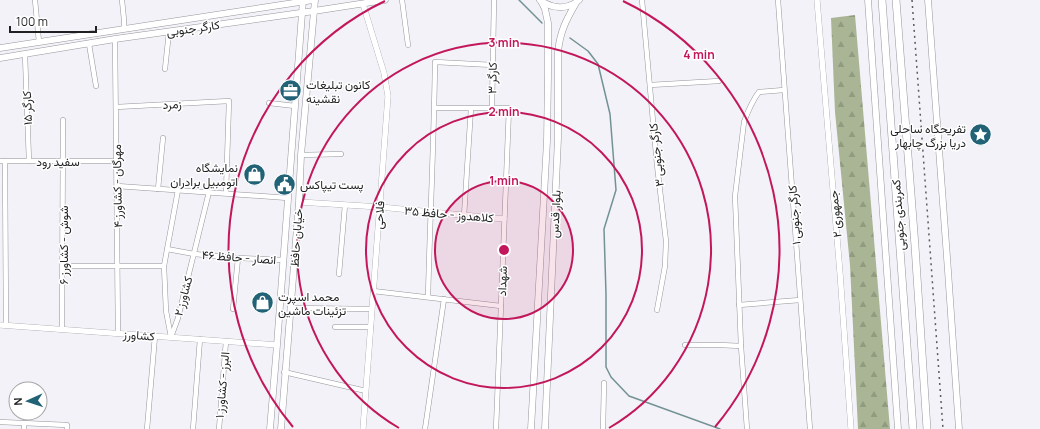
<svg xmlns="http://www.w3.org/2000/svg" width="1040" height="429" font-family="Manrope,Vazirmatn,sans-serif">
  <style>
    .forest { fill: url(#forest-firs) }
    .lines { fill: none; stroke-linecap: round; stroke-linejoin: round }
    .stream { stroke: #739294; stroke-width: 1.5 }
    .minor-casing { stroke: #95969a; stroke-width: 5.5 }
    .tertiary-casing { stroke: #95969a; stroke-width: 6 }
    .secondary-casing { stroke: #95969a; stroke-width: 7 }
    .trunk-casing { stroke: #95969a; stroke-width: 8 }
    .minor { stroke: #fff; stroke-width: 4.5 }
    .tertiary { stroke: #fff; stroke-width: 5.5 }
    .secondary { stroke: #fff; stroke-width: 6 }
    .trunk { stroke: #fff; stroke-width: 7 }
    .rail { stroke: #5c5d5f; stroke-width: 1.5; stroke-dasharray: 2 4; stroke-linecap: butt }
    .ring { fill: none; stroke: #c2185b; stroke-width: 2 }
    .labels { text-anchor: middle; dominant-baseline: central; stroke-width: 3; stroke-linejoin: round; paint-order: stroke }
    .street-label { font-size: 12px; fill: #1f2021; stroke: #fff }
    .poi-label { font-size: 12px; fill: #1f2021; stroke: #fff; text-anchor: start }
    .centre { fill: #c2185b; stroke: #fff; stroke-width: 2 }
    .ring-label { font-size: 12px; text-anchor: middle; font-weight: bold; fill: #c2185b; stroke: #fff; stroke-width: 3; stroke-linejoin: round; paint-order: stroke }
  </style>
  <defs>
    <pattern id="forest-firs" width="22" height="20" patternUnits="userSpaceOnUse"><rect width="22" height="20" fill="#a9b595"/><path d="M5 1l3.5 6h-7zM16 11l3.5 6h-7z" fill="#919b80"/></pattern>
  </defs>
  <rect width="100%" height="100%" fill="#f2f2f8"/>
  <path class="forest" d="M855,15L890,429H858L850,265L835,112L831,18Z"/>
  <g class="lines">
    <g class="stream">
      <path d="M519,0L542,23"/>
      <path d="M570,38L588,51L598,64L610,114L616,190L604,229L606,294V367L611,377L629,396L720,429"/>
    </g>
    <defs>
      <g id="minor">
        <path d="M35,0L39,42"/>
        <path d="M122,0L124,20V29"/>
        <path d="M402,0L408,45"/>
        <path d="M642,0L657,165L666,241L665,266L657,310"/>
        <path d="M778,0L810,429"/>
        <path d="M115,39L118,333"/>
        <path d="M89,44L96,86"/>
        <path d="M25,55L29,161"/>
        <path d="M165,69L169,32"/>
        <path d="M650,85L719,81"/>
        <path d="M269,103L295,106"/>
        <path d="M116,107L229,101L226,193"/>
        <path d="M435,108H509L496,429"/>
        <path d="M492,108L494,0"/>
        <path d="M301,155L341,154"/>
        <path d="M0,161H116"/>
        <path d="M5,161L6,325"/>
        <path d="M117,186L288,198"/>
        <path d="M158,189L163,138"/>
        <path d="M464,216L471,108"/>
        <path d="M167,249L194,254L238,258L284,260"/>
        <path d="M63,266H164L178,190"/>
        <path d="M164,266L166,311L171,337"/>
        <path d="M339,274L345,205"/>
        <path d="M373,291L501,306"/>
        <path d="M428,297C430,219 434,140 435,62L493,65"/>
        <path d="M739,305L800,300"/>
        <path d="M290,308L372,309"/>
        <path d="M233,309L238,258"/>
        <path d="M335,327H371"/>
        <path d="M62,329L63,120"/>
        <path d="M171,337L178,318L209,192"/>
        <path d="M685,345H720L741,346"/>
        <path d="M284,372L366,391"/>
        <path d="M0,422L67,425V429"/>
        <path d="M24,429V423"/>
        <path d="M147,429L155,336"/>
        <path d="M193,429L200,339"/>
        <path d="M219,429L226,341"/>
        <path d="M425,429L444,299"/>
        <path d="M603,429L604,383"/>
        <path d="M747,429L741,346L735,196L744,122C748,111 752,101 759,92L784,90"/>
      </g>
      <g id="tertiary">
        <path d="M817,0L840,273L851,429"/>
        <path d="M363,4L384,73L388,96L363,429"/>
        <path d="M299,202L380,207L504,219"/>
        <path d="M0,325L277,345"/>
      </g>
      <g id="secondary">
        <path d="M540,0C552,9 568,10 579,0"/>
        <path d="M868,0L898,429"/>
        <path d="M928,0L948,271L959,429"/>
        <path d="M0,48L313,0"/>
        <path d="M0,58L115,39L314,11L385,0"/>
        <path d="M270,429L277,345L303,0"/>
        <path d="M281,429L299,202L301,155L315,0"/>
        <path d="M531,429L547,141L548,75V23L545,9L541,1"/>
        <path d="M545,429L558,138V52C560,32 566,20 576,3"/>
      </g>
      <g id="trunk">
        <path d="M882,0L913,429"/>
        <path d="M896,0L915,246L927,429"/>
      </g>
    </defs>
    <use href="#minor" class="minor-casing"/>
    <use href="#tertiary" class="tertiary-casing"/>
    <use href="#secondary" class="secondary-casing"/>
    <use href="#trunk" class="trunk-casing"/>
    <use href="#minor" class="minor"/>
    <use href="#tertiary" class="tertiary"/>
    <use href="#secondary" class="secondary"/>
    <use href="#trunk" class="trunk"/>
    <path class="rail" d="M912,0L943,429"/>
  </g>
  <circle cx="504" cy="250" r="69" fill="#c2185b" fill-opacity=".12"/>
  <g class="ring">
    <circle cx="504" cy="250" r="69"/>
    <circle cx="504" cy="250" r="138"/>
    <path d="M399 428A207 207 0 1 1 609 428"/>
    <path d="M293 427A276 276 0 0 1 385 1M623 1A276 276 0 0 1 715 427"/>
  </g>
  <defs>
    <symbol id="office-disc" viewBox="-11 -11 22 22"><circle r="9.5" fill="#226277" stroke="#fff"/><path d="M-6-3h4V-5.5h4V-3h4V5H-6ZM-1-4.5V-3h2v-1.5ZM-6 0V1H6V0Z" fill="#fff"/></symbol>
    <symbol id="sight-disc" viewBox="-11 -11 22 22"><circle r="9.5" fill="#226277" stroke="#fff"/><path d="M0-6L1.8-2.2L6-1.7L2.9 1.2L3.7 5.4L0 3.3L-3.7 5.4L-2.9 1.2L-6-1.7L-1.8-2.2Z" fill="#fff"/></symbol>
    <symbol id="shop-disc" viewBox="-11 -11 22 22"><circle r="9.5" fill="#226277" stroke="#fff"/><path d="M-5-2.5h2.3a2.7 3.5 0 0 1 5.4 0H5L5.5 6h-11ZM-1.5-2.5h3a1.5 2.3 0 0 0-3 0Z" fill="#fff"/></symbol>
    <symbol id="civic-disc" viewBox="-11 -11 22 22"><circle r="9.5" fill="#226277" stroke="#fff"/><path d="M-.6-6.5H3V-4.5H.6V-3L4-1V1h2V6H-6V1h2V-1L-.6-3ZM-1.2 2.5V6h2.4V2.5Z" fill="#fff"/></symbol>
  </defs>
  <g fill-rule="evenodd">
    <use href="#office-disc" x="278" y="78" width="25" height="25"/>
    <use href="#sight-disc" x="968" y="122" width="25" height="25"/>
    <use href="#shop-disc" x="242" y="162" width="25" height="25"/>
    <use href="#civic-disc" x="272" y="172" width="25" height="25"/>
    <use href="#shop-disc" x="250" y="290" width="25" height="25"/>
  </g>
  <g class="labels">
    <g class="street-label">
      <text transform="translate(193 28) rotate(-8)">کارگر جنوبی</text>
      <text transform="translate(492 78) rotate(-89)">کارگر ۳</text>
      <text transform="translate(172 104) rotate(-3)">زمرد</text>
      <text transform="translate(27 108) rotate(-92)">کارگر ۱۵</text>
      <text transform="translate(656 155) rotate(-96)">کارگر جنوبی ۳</text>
      <text x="58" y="161">سفید رود</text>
      <text transform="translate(117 186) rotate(-91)">مهرگان - کشاورز ۴</text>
      <text transform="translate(449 214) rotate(5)">کلاهدوز - حافظ ۳۵</text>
      <text transform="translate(555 214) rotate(-87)">بلوار قدس</text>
      <text transform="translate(835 214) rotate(-95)">جمهوری ۲</text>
      <text transform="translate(379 215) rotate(-86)">فلاحی</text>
      <text transform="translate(794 215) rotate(-94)">کارگر جنوبی ۱</text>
      <text transform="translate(898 215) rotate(-94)">کمربندی جنوبی</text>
      <text transform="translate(296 238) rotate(-86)">خیابان حافظ</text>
      <text transform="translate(63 245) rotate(-90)">شوش - کشاورز ۶</text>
      <text transform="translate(239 257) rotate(4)">انصار - حافظ ۴۶</text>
      <text transform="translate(502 281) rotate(-88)">شهداد</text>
      <text transform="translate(183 296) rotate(-75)">کشاورز ۲</text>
      <text transform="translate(139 335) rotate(4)">کشاورز</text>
      <text transform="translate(222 385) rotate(-85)">البرز - کشاورز ۱</text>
    </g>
    <g class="poi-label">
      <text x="306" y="84">کانون تبلیغات<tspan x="306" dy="14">نقشینه</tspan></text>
      <text x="966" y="128" text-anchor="end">تفریحگاه ساحلی<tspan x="966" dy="14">دریا بزرگ چابهار</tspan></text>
      <text x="238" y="167" text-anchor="end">نمایشگاه<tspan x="238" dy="14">اتومبیل برادران</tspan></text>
      <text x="300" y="184">پست تیپاکس</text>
      <text x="278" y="296">محمد اسپرت<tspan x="278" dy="14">تزئینات ماشین</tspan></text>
    </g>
  </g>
  <circle cx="504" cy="250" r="6" class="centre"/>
  <g class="ring-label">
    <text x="504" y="47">3 min</text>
    <text x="699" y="59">4 min</text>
    <text x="504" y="116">2 min</text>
    <text x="504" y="185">1 min</text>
  </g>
  <g transform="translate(28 401) rotate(267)"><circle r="19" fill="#ffffff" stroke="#a5a6a6"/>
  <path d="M0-3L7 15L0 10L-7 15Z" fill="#226277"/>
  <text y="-6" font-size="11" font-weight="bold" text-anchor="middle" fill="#1f2021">N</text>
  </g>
  <path d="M10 26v6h86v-6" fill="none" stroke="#1f2021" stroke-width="2"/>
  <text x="16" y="26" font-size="12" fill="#1f2021" stroke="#ffffff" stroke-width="3" paint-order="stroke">100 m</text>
</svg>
